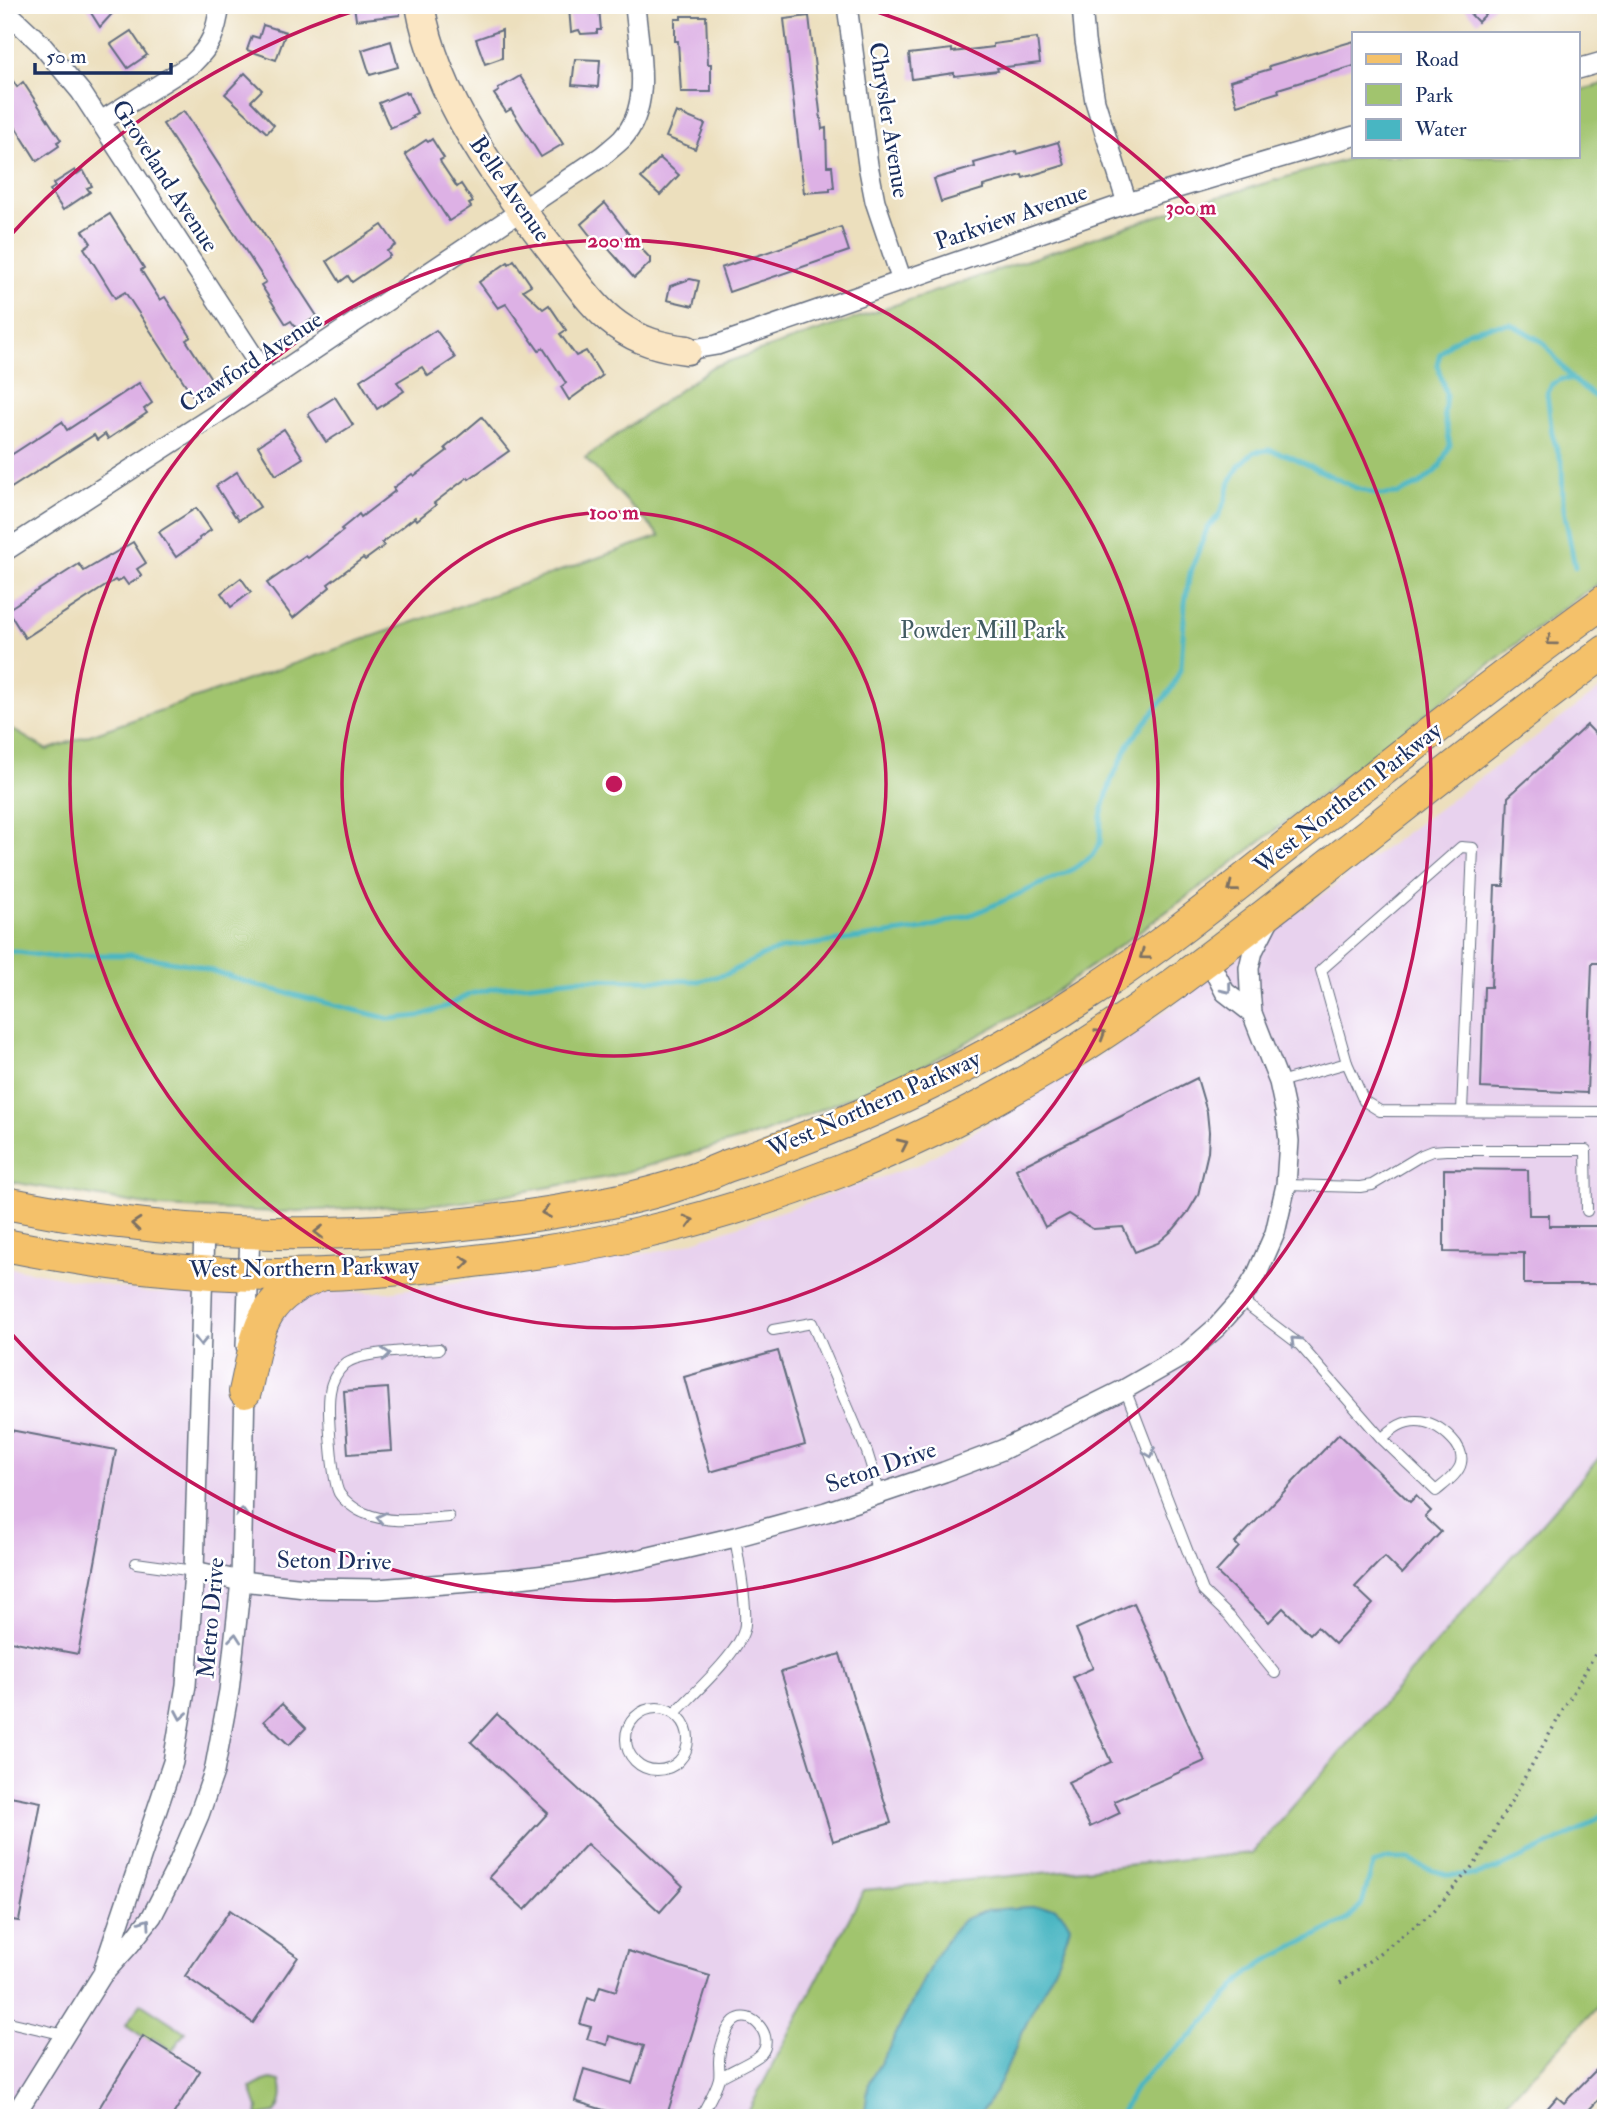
<svg xmlns="http://www.w3.org/2000/svg" width="1611" height="2123" font-family="'IM FELL Double Pica',serif">
  <style>
    .built { fill: #e8d2ee }
    .green { fill: #a1c46e; stroke: #5e7a66; stroke-width: 2 }
    .water { fill: #48b6c2; stroke: #327290; stroke-width: 2 }
    .lines { fill: none; stroke-linecap: round; stroke-linejoin: round }
    .stream { stroke: #48b6c2; stroke-width: 5 }
    .building { fill: #ddb1e5 }
    .lane-casing { stroke: #646d7f; stroke-width: 12 }
    .street-casing { stroke: #646d7f; stroke-width: 22 }
    .secondary-casing { stroke: #646d7f; stroke-width: 31 }
    .primary-casing { stroke: #646d7f; stroke-width: 34 }
    .path { stroke: #646d7f; stroke-width: 3.5; stroke-dasharray: 2 5; stroke-linecap: butt }
    .lane { stroke: #fff; stroke-width: 10 }
    .street { stroke: #fff; stroke-width: 19 }
    .secondary { stroke: #fbe6c3; stroke-width: 28 }
    .primary { stroke: #f4c16a; stroke-width: 32 }
    .oneway { stroke: #7d7163 }
    .oneway2 { stroke: #8d97ae }
    .ring { fill: none; stroke: #c2185b; stroke-width: 3.5 }
    .labels { text-anchor: middle; dominant-baseline: central; stroke-width: 5; stroke-linejoin: round; paint-order: stroke }
    .street-label { font-size: 24px; fill: #1b2f5e; stroke: #fff }
    .park-label { font-size: 24px; fill: #435c63; stroke: #fff }
    .centre { fill: #c2185b; stroke: #fff; stroke-width: 3.5 }
    .ring-label { font-size: 21px; text-anchor: middle; font-weight: bold; fill: #c2185b; stroke: #fff; stroke-width: 5; stroke-linejoin: round; paint-order: stroke }
  </style>
  <rect width="100%" height="100%" fill="#fff"/>
  <filter id="ink" filterUnits="userSpaceOnUse"><feTurbulence type="fractalNoise" baseFrequency=".0143" numOctaves="2"/><feDisplacementMap in="SourceGraphic" scale="14" xChannelSelector="R" yChannelSelector="G"/><feConvolveMatrix kernelMatrix="1 2 1 2 8 2 1 2 1" color-interpolation-filters="sRGB"/></filter>
  <filter id="wash" filterUnits="userSpaceOnUse"><feTurbulence type="fractalNoise" baseFrequency=".00686" numOctaves="4" result="noise"/><feDisplacementMap in="SourceGraphic" scale="28" xChannelSelector="R" yChannelSelector="G"/><feGaussianBlur stdDeviation="1.57" result="paint"/><feColorMatrix in="noise" values="0 0 0 0 0 0 0 0 0 0 0 0 0 0 0 0 0 1.4 0 .05"/><feComposite in="paint" operator="in"/></filter>
  <g filter="url(#wash)">
    <rect width="100%" height="100%" fill="#ecdfbd"/>
    <path class="built" d="M1606,685V1450L1252,1853L864,1890L745,2118H5V1267L149,1293L388,1292L667,1250L920,1164L1127,1039Z"/>
    <g class="green">
      <path d="M1606,83V578L1560,610L1217,875L1050,996L920,1068L764,1133L608,1177L457,1203L279,1212L159,1207L5,1181V725L47,750L660,536L585,458L712,367L1190,205L1359,156H1578V91Z"/>
      <path d="M1606,1450V1998L1491,2118H745L864,1890L1252,1853Z"/>
      <path d="M141,2003L185,2032L172,2051L152,2037L149,2041L126,2025Z"/>
      <path d="M271,2079L280,2081C283,2092 282,2104 275,2113L257,2117L258,2108L251,2088L264,2081Z"/>
    </g>
    <path class="water" d="M1028,1907H1054L1064,1916L1070,1926C1061,1960 1042,1991 1027,2022C1011,2055 1002,2091 975,2118H864L869,2082L888,2050L935,1957L952,1932L964,1919L988,1910Z"/>
    <g class="lines">
      <g class="stream">
        <path d="M1573,380L1562,379L1552,384L1547,393L1552,434L1562,464L1563,505L1575,567"/>
        <path d="M5,950L52,957L83,955H132L194,965L259,986L390,1019L419,1016L445,1007L470,994L496,988L576,979L699,981L727,974L764,955L781,949L923,929L973,914L1001,902L1070,871L1092,856L1100,843L1101,816L1111,781L1130,742L1172,688L1181,668L1185,603L1190,573L1207,529L1219,515L1225,501L1230,482L1239,466L1254,452L1269,450L1287,455L1356,488L1379,495L1398,494L1420,484L1439,468L1450,445L1444,414L1446,394L1437,364L1440,354L1450,343L1469,331L1491,326L1511,324L1543,342L1573,380L1597,398L1606,402"/>
        <path d="M1119,2118L1133,2091L1151,2070L1195,2033L1243,1978L1262,1963L1347,1920L1362,1904L1373,1865L1388,1859H1409L1420,1866L1447,1875H1476L1501,1867L1579,1831L1606,1812"/>
      </g>
    </g>
    <g id="blocks">
      <g class="building">
        <path d="M86,5H120L100,27Z"/>
        <path d="M354,5H400V15L356,20Z"/>
        <path d="M1462,5H1495L1478,22Z"/>
        <path d="M595,6V8H599L601,30H597V33L581,34L579,30L571,32L569,8Z"/>
        <path d="M681,16H706L708,64H711V92H681L678,41H675V19H681Z"/>
        <path d="M809,16L822,129L826,128L827,166H832L834,188H830V191L804,193L784,19Z"/>
        <path d="M263,25L286,32L276,60L247,50L252,36L259,38Z"/>
        <path d="M502,30V58L485,64L476,39Z"/>
        <path d="M131,31L147,55L128,68L111,44Z"/>
        <path d="M1037,38L1040,63L997,68L998,71L954,76V73L912,79L909,54L952,49V52L993,47V44Z"/>
        <path d="M391,41L398,67L370,75L362,50Z"/>
        <path d="M1354,41V66L1278,89L1279,92L1237,105L1230,81L1270,69L1269,66Z"/>
        <path d="M575,59L600,60L598,87L572,85Z"/>
        <path d="M5,69L17,87L23,82L61,140L57,142L59,146L37,161L11,120L5,125Z"/>
        <path d="M245,73L262,90L251,101L274,125L267,133L225,94Z"/>
        <path d="M520,76L563,144L541,157L511,109L506,112L494,94L499,91L498,89Z"/>
        <path d="M405,92L406,94L408,93L417,113L411,116L413,118L390,128L379,103Z"/>
        <path d="M184,111L317,316L297,329L291,321L286,324L261,285L266,282L163,124Z"/>
        <path d="M676,112L705,124L695,149L666,137Z"/>
        <path d="M432,139L444,158L440,160L441,163L457,187L461,184L473,202L469,204L471,207L449,221L405,154L426,140L428,142Z"/>
        <path d="M1058,142L1065,165L1023,178L1022,175L983,186V189L941,202L934,179L975,167L974,163L1006,154L1016,151L1017,154Z"/>
        <path d="M660,158L679,175L660,195L641,178Z"/>
        <path d="M75,170L77,174L83,170L92,186L87,188L90,192L63,210L50,190L55,187L53,184Z"/>
        <path d="M605,203L635,242L650,258V263L634,278L600,239L596,243L581,224Z"/>
        <path d="M110,214L144,268L141,270L160,300L165,297L191,337L186,340L214,383L193,396L125,292L115,298L84,248L91,243L83,231Z"/>
        <path d="M382,225L396,245L387,251L390,256L352,282L348,276L340,282L327,261Z"/>
        <path d="M841,227L849,251L729,292L721,268Z"/>
        <path d="M514,260L531,285L523,290L543,309L549,305L566,330L560,334L576,356L586,351L602,376L569,400L561,387L566,383L543,348L539,351L506,304L498,308L479,282L508,262L509,264Z"/>
        <path d="M690,279L699,281L693,306L667,300L670,286Z"/>
        <path d="M436,330L448,346L455,358L428,376L422,367L397,382L404,391L377,409L360,380Z"/>
        <path d="M139,383L152,403L144,409L147,413L108,439L105,434L97,440L94,435L5,492V459L62,422L67,430Z"/>
        <path d="M335,397L353,425L326,442L308,414Z"/>
        <path d="M482,417L509,451L469,479L468,477L434,503L436,505L417,520L415,517L382,543L384,546L365,560L363,558L328,584L330,587L293,618L267,583L306,556L308,558L343,531L341,529L351,521L359,514L361,517L395,491L393,488L412,474L414,476L447,451L445,448Z"/>
        <path d="M284,429L303,458L276,475L258,446Z"/>
        <path d="M237,472L260,507L239,520L236,515L235,516L216,486Z"/>
        <path d="M196,508L211,530L199,538L200,540L176,557L159,532Z"/>
        <path d="M133,542L146,563L137,569L142,576L128,585L123,578L117,582L115,580L25,638L10,614V608L79,564L84,571Z"/>
        <path d="M241,578L251,592L231,607L221,593Z"/>
        <path d="M1587,725L1606,745V963H1592L1587,1093L1481,1088L1484,987H1491L1495,886H1504L1508,797Z"/>
        <path d="M1197,1078L1207,1112L1209,1132L1208,1152L1198,1195L1188,1212L1174,1229L1158,1243L1135,1252L1123,1227L1093,1229L1069,1214L1045,1227L1016,1169Z"/>
        <path d="M1444,1169L1528,1170L1529,1215H1549V1226H1606V1284H1524V1253L1444,1252Z"/>
        <path d="M778,1351L805,1445L710,1472L684,1377Z"/>
        <path d="M388,1388L392,1451L348,1454L344,1391Z"/>
        <path d="M5,1429L116,1450L78,1654L5,1640Z"/>
        <path d="M1339,1434L1410,1502L1416,1496L1431,1511L1425,1517L1441,1532L1402,1574L1385,1557L1378,1563L1355,1587L1373,1604L1335,1644L1317,1627L1310,1634L1283,1608L1269,1622L1216,1572L1239,1547L1235,1543Z"/>
        <path d="M1134,1603L1205,1761L1114,1801L1120,1813L1090,1827L1068,1782L1111,1762L1073,1677L1093,1668L1076,1629Z"/>
        <path d="M840,1654L891,1823L833,1841L781,1672Z"/>
        <path d="M282,1704L306,1728L289,1745L264,1721Z"/>
        <path d="M497,1714L683,1886L660,1912L587,1844L525,1910L489,1877L548,1813L471,1742Z"/>
        <path d="M5,1795L41,1802L19,1921L5,1919Z"/>
        <path d="M230,1910L298,1957L253,2023L185,1976Z"/>
        <path d="M628,1951L710,1976L666,2118H629L575,2101L584,2069L632,2083L644,2046L609,2036L607,2045L587,2039L591,2027L580,2024L588,1998L595,2001L600,1986L616,1991Z"/>
        <path d="M143,2036L200,2071L171,2118H93Z"/>
        <path d="M1598,2068L1606,2075V2092L1581,2118H1539L1557,2097L1564,2103Z"/>
      </g>
    </g>
  </g>
  <g filter="url(#ink)">
    <use href="#blocks" fill-opacity="0" stroke="#646d7f" stroke-width="2"/>
    <g class="lines">
      <defs>
        <g id="lane">
          <path d="M1347,1063L1321,970L1461,847L1473,848L1462,1111"/>
          <path d="M1279,1082L1347,1063L1364,1101L1380,1111L1606,1112"/>
          <path d="M1286,1185L1360,1187L1372,1185L1422,1155L1432,1151L1446,1150H1586L1587,1211"/>
          <path d="M1241,1300L1300,1345L1382,1439L1436,1491C1444,1484 1459,1474 1461,1463C1463,1454 1458,1445 1452,1439C1429,1415 1404,1415 1382,1439"/>
          <path d="M773,1330L812,1323L867,1452L880,1494"/>
          <path d="M439,1349C417,1351 360,1351 345,1364C337,1371 331,1382 330,1392C327,1410 332,1479 339,1493C344,1501 356,1510 364,1513C391,1525 421,1519 449,1517"/>
          <path d="M1125,1389L1203,1591L1229,1616L1275,1673"/>
          <path d="M136,1563L194,1571"/>
          <circle cx="657" cy="1739" r="31"/>
          <path d="M675,1713C694,1693 737,1655 744,1630C749,1613 738,1557 735,1537"/>
          <path d="M5,2021L65,2035"/>
          <path d="M700,2118C706,2106 716,2091 719,2078C720,2073 719,2067 719,2062C719,2051 725,2029 734,2021C752,2007 776,2038 761,2054C756,2060 728,2072 719,2078"/>
        </g>
        <g id="street">
          <path d="M847,5L868,165L875,201L902,281"/>
          <path d="M1082,5L1085,41L1095,101L1127,203"/>
          <path d="M5,10L40,43L81,92L269,380"/>
          <path d="M1578,69L1606,61"/>
          <path d="M101,121L192,64C212,45 216,32 220,5"/>
          <path d="M687,350L717,345L1127,203L1354,136"/>
          <path d="M5,551L269,380L601,157C608,151 616,145 622,139C654,104 638,48 635,5"/>
          <path d="M1208,959L1225,992L1252,1013"/>
          <path d="M246,1346L250,1232"/>
          <path d="M194,1571L241,1581L305,1588L377,1589L511,1579L572,1572L641,1559L735,1537L826,1512L944,1472L1002,1450L1125,1389L1186,1354L1217,1327L1241,1300L1257,1274L1275,1233L1286,1185L1289,1141L1286,1115L1279,1082L1252,1013L1250,989L1249,968L1253,951L1270,918"/>
          <path d="M104,1968L173,1762L186,1685L194,1571L204,1230"/>
          <path d="M13,2118L102,1975L131,1943L152,1916L175,1871L199,1815L214,1772L229,1691L241,1581L245,1383"/>
        </g>
        <path id="secondary" d="M420,5C437,101 499,182 557,257C576,281 593,308 617,325C639,341 661,347 687,350"/>
        <g id="primary">
          <path d="M5,1203C43,1210 82,1218 120,1222C283,1243 450,1233 611,1202C636,1197 664,1190 689,1181C703,1177 716,1170 730,1165C854,1123 975,1069 1085,996C1155,951 1221,898 1286,846C1392,763 1497,679 1606,600"/>
          <path d="M5,1245C69,1258 134,1268 200,1272C284,1279 375,1273 458,1263C515,1256 571,1249 626,1237C770,1205 913,1149 1040,1073C1135,1017 1222,949 1309,881C1407,804 1505,725 1606,651"/>
          <path d="M245,1392C258,1335 257,1297 321,1275"/>
        </g>
      </defs>
      <use href="#lane" class="lane-casing"/>
      <use href="#street" class="street-casing"/>
      <use href="#secondary" class="secondary-casing"/>
      <use href="#primary" class="primary-casing"/>
      <path class="path" d="M1340,1983L1432,1913L1477,1861L1606,1635"/>
      <use href="#lane" class="lane"/>
      <use href="#street" class="street"/>
      <use href="#secondary" class="secondary"/>
      <use href="#primary" class="primary"/>
    </g>
    <defs><path id="oneway-chevron" d="M-2-3.5L2.5 0L-2 3.5" fill="none" stroke-width="1.6" stroke-linecap="round" stroke-linejoin="round" transform="scale(1.75)"/></defs>
    <g class="oneway">
      <use href="#oneway-chevron" transform="translate(1551 641) rotate(143)"/>
      <use href="#oneway-chevron" transform="translate(1232 888) rotate(142)"/>
      <use href="#oneway-chevron" transform="translate(1144 955) rotate(144)"/>
      <use href="#oneway-chevron" transform="translate(1101 1034) rotate(-32)"/>
      <use href="#oneway-chevron" transform="translate(903 1144) rotate(-25)"/>
      <use href="#oneway-chevron" transform="translate(546 1212) rotate(171)"/>
      <use href="#oneway-chevron" transform="translate(689 1221) rotate(-15)"/>
      <use href="#oneway-chevron" transform="translate(136 1224) rotate(-175)"/>
      <use href="#oneway-chevron" transform="translate(319 1232) rotate(-180)"/>
      <use href="#oneway-chevron" transform="translate(465 1262) rotate(-7)"/>
    </g>
    <g class="oneway2">
      <use href="#oneway-chevron" transform="translate(1227 989) rotate(51)"/>
      <use href="#oneway-chevron" transform="translate(201 1341) rotate(91)"/>
      <use href="#oneway-chevron" transform="translate(1295 1341) rotate(-137)"/>
      <use href="#oneway-chevron" transform="translate(386 1354) rotate(-5)"/>
      <use href="#oneway-chevron" transform="translate(1150 1453) rotate(69)"/>
      <use href="#oneway-chevron" transform="translate(242 1513) rotate(-89)"/>
      <use href="#oneway-chevron" transform="translate(381 1518) rotate(-167)"/>
      <use href="#oneway-chevron" transform="translate(235 1638) rotate(-84)"/>
      <use href="#oneway-chevron" transform="translate(181 1715) rotate(100)"/>
      <use href="#oneway-chevron" transform="translate(146 1923) rotate(-55)"/>
    </g>
  </g>
  <g class="ring">
    <circle cx="614" cy="784" r="272"/>
    <circle cx="614" cy="784" r="544"/>
    <path d="M8 238A816 816 0 0 1 369 6M859 6A816 816 0 1 1 8 1330"/>
  </g>
  <g class="labels">
    <g class="street-label">
      <text transform="translate(889 120) rotate(81)">Chrysler Avenue</text>
      <text transform="translate(165 176) rotate(57)">Groveland Avenue</text>
      <text transform="translate(510 189) rotate(55)">Belle Avenue</text>
      <text transform="translate(1011 217) rotate(-19)">Parkview Avenue</text>
      <text transform="translate(251 362) rotate(-33)">Crawford Avenue</text>
      <text transform="translate(1348 798) rotate(-38)">West Northern Parkway</text>
      <text transform="translate(874 1104) rotate(-24)">West Northern Parkway</text>
      <text transform="translate(304 1268) rotate(-1)">West Northern Parkway</text>
      <text transform="translate(881 1467) rotate(-19)">Seton Drive</text>
      <text transform="translate(334 1561) rotate(1)">Seton Drive</text>
      <text transform="translate(211 1618) rotate(-85)">Metro Drive</text>
    </g>
    <g class="park-label">
      <text x="983" y="630">Powder Mill Park</text>
    </g>
  </g>
  <circle cx="614" cy="784" r="10" class="centre"/>
  <g class="ring-label">
    <text x="1191" y="214">300 m</text>
    <text x="614" y="247">200 m</text>
    <text x="614" y="519">100 m</text>
  </g>
  <rect width="1611" height="2123" fill="none" stroke="#fff" stroke-width="28"/>
  <rect x="1352" y="32" width="228" height="126" fill="#ffffff" stroke="#a4acbf" stroke-width="2"/>
  <rect x="1366" y="54" width="35" height="10" fill="#f4c16a" stroke="#a4acbf" stroke-width="2"/>
  <text x="1415" y="66" font-size="21" fill="#1b2f5e">Road</text>
  <rect x="1366" y="84" width="35" height="21" fill="#a1c46e" stroke="#a4acbf" stroke-width="2"/>
  <text x="1415" y="102" font-size="21" fill="#1b2f5e">Park</text>
  <rect x="1366" y="119" width="35" height="21" fill="#48b6c2" stroke="#a4acbf" stroke-width="2"/>
  <text x="1415" y="136" font-size="21" fill="#1b2f5e">Water</text>
  <path d="M35 63v10h136v-10" fill="none" stroke="#1b2f5e" stroke-width="3.5"/>
  <text x="46" y="63" font-size="21" fill="#1b2f5e" stroke="#ffffff" stroke-width="5" paint-order="stroke">50 m</text>
</svg>
